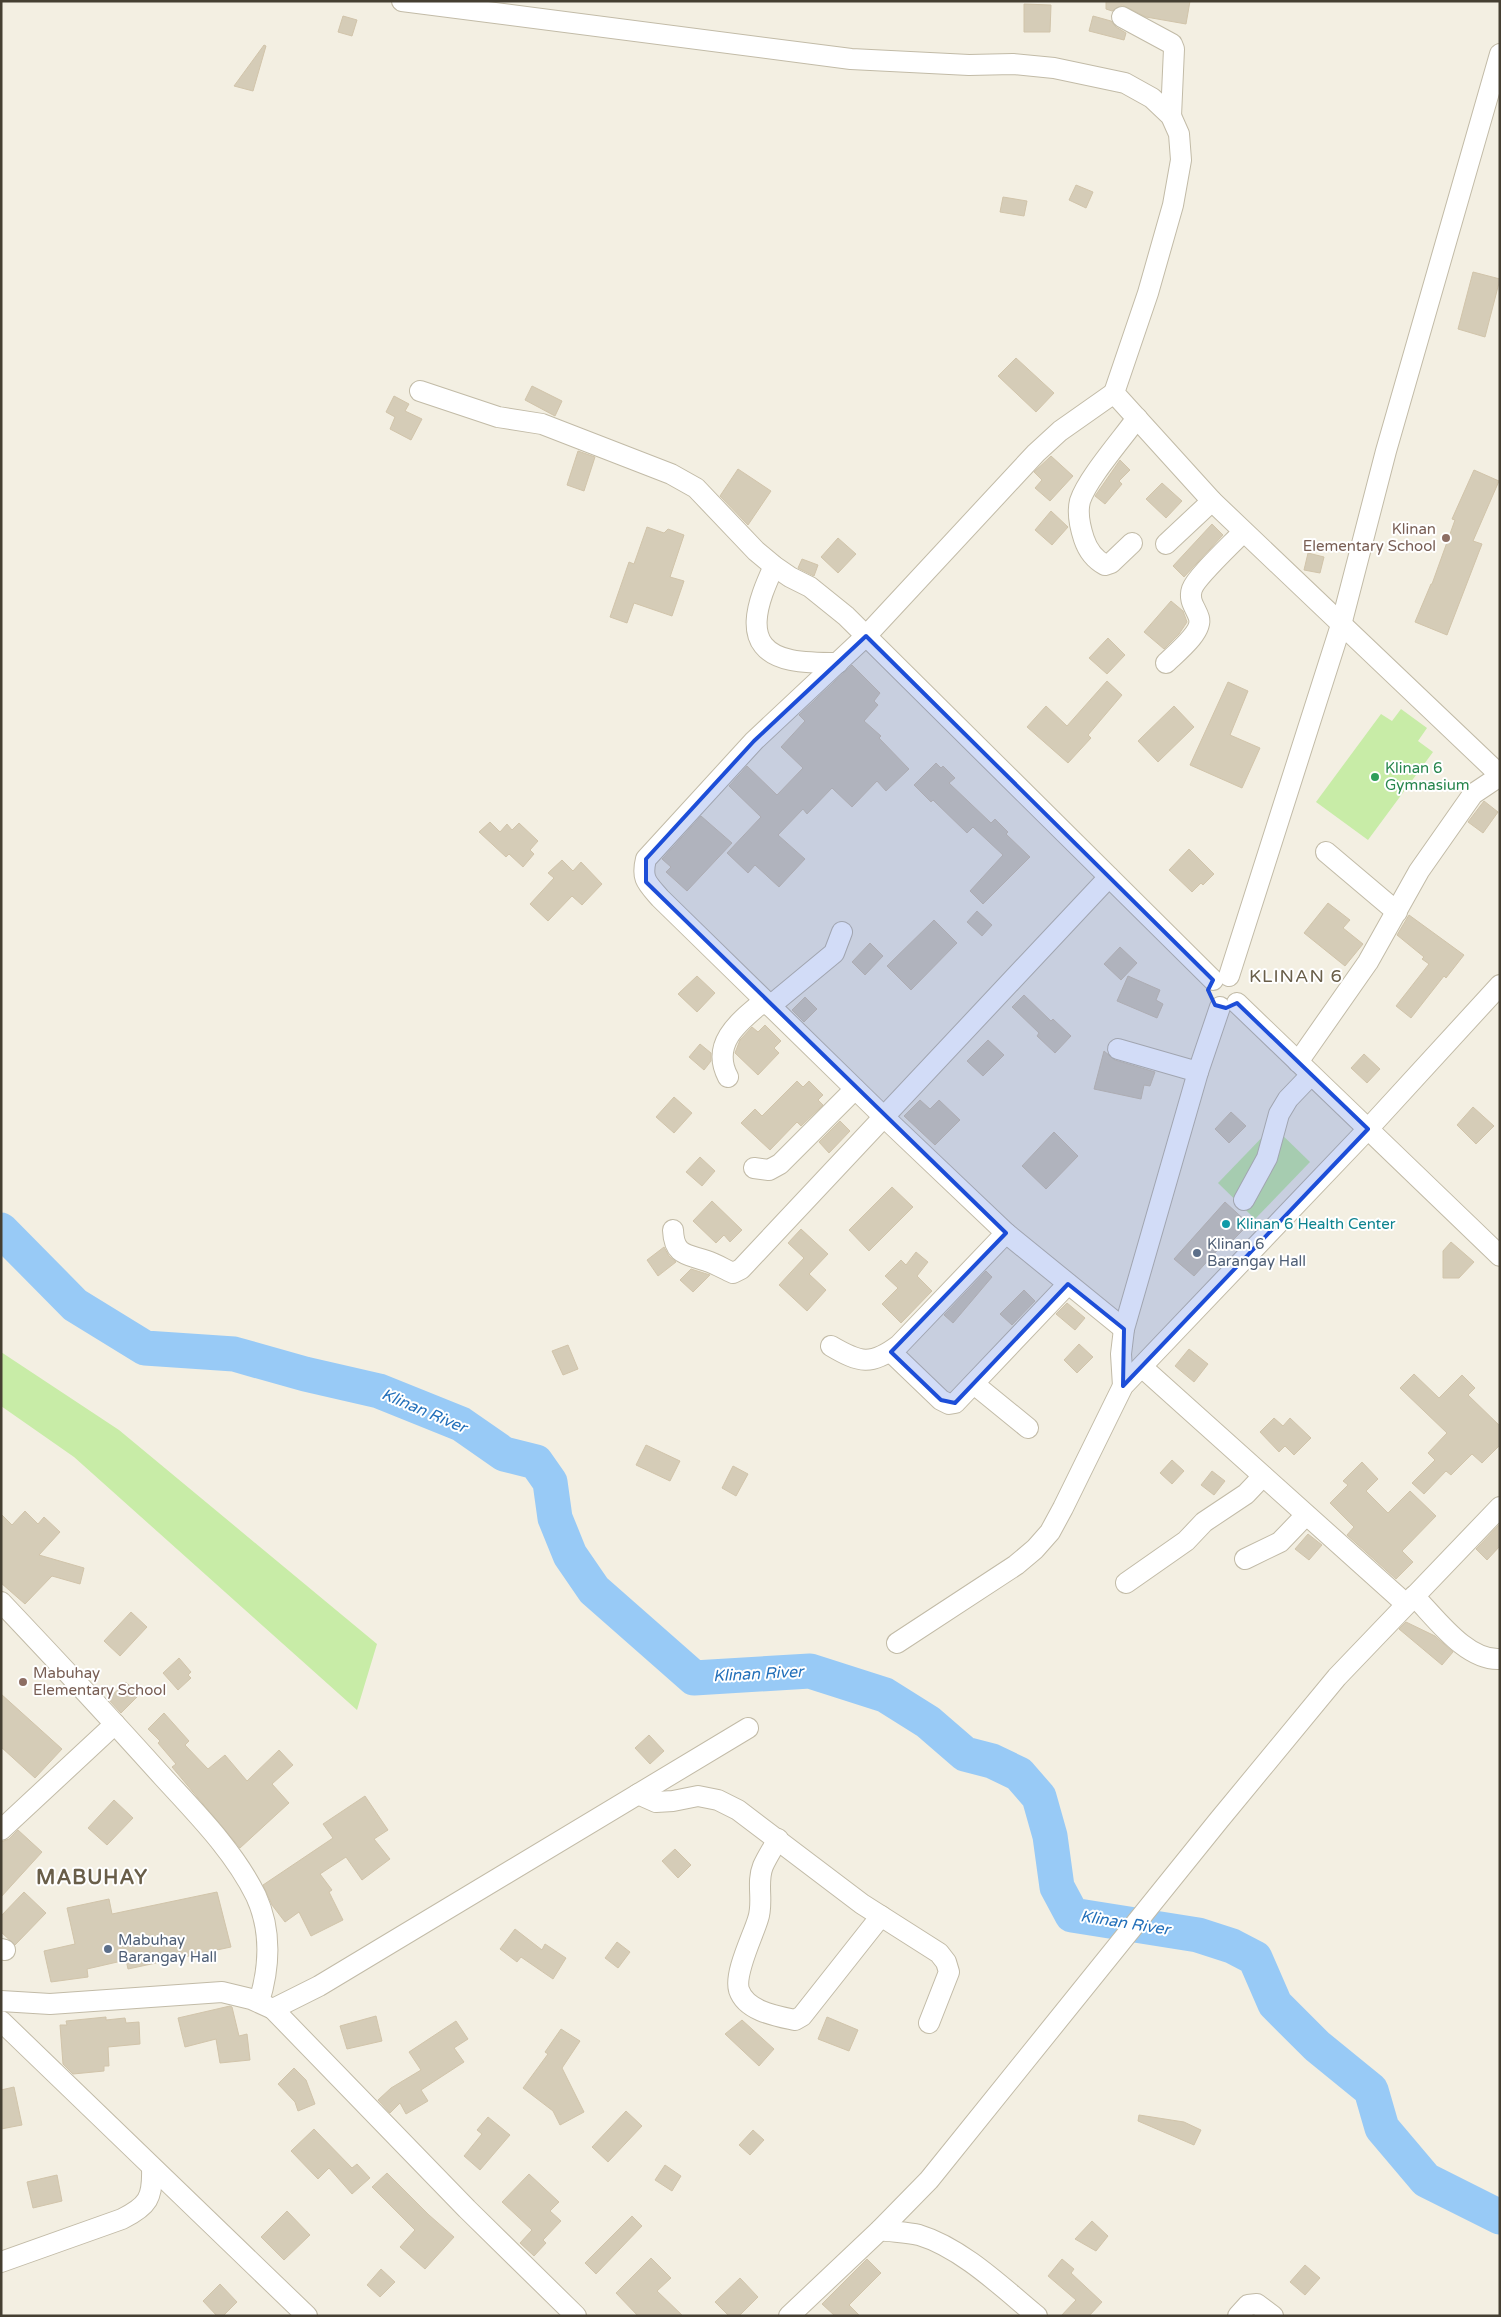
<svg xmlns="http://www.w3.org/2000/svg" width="1501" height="2317" font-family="'Varela Round',sans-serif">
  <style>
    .green { fill: #c8eca7 }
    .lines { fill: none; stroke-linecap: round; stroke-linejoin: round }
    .river { stroke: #98caf6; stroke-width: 35 }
    .building { fill: #d5ccb7; stroke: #d1c4aa }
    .minor-casing { stroke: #c2bba7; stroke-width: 22 }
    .minor { stroke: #fff; stroke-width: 20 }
    .marked { fill: #1d4ed8; fill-opacity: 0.2; stroke: #1d4ed8; stroke-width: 4; stroke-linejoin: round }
    .education-dot { fill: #8d6e63; stroke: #fff; stroke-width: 2 }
    .leisure-dot { fill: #2e9e5b; stroke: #fff; stroke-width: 2 }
    .culture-dot { fill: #0f9aa8; stroke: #fff; stroke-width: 2 }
    .service-dot { fill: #5c6f8a; stroke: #fff; stroke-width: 2 }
    .labels { text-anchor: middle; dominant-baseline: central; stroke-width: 4; stroke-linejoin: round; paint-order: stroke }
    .education-label { font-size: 15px; fill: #785e54; stroke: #fff; text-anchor: end }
    .leisure-label { font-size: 15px; fill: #27864d; stroke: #fff; text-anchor: start }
    .culture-label { font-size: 15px; fill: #0d838f; stroke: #fff; text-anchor: start }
    .service-label { font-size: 15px; fill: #4e5e75; stroke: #fff; text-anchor: start }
    .water-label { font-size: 16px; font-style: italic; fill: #2370ba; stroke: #fff }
    .quarter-label { font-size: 18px; letter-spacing: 1px; fill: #695e49; stroke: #fff }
    .district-label { font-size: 20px; font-weight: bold; letter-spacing: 1px; fill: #695e49; stroke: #fff }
  </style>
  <rect width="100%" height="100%" fill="#f3efe2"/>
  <g class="green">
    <path d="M1401,709L1427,728L1418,741L1433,752L1368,840L1316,802L1381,714L1392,721Z"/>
    <path d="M1273,1126L1310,1162L1255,1219L1218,1183Z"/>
    <path d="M1,1352L119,1430L377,1644L357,1710L74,1457L1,1406Z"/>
  </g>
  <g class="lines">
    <path class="river" d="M1,1230L75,1305L145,1348L234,1354L305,1374L379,1391L461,1424L504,1454L536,1462L550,1482L555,1518L570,1555L594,1590L694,1678L810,1671L885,1695L928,1722L965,1754L992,1761L1019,1774L1039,1797L1050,1836L1057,1887L1072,1915L1198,1935L1232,1946L1255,1958L1275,2004L1317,2046L1371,2090L1382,2128L1426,2180L1500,2217"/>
  </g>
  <g class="building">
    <path d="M1106,1H1190L1186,24L1146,17L1122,5L1112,11L1106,9Z"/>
    <path d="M1024,4L1051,5L1050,32H1024Z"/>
    <path d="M343,16L357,20L352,36L338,32Z"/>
    <path d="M1093,16L1111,21L1116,27L1126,33L1124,40L1089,31Z"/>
    <path d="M264,45L266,46L253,91L234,86Z"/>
    <path d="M1076,185L1093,192L1086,208L1069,200Z"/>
    <path d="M1003,197L1027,201L1024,216L1000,212Z"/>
    <path d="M1473,272L1500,279L1485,337L1458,329Z"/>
    <path d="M1016,358L1054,393L1036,412L998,376Z"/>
    <path d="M532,386L562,401L555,416L525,400Z"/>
    <path d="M394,396L409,404L405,411L422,419L411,440L390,429L395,417L386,412Z"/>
    <path d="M578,451L595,457L584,491L567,485Z"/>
    <path d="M1051,456L1073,476L1050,501L1035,488L1042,480L1034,472Z"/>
    <path d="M1120,460L1130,470L1119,481L1122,484L1105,504L1095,496Z"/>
    <path d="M738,469L771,491L748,525L720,496Z"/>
    <path d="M1474,470L1499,481L1473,541L1482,544L1447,635L1415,622L1431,584H1432L1455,520L1452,519Z"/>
    <path d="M1162,483L1182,501L1166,518L1146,499Z"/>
    <path d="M1051,511L1068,527L1052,545L1035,530Z"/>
    <path d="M1212,524L1223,535L1184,577L1173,566Z"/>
    <path d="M647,527L664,533L668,529L684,535L670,577L684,581L672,616L634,603L627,623L610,617L629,562L634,564Z"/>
    <path d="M838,538L856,554L838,573L821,557Z"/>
    <path d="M1308,553L1324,557L1320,573L1304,570Z"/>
    <path d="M802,559L818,565L814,576L798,568Z"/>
    <path d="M1171,601L1183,611L1187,622L1179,634L1164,649L1144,632Z"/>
    <path d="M1108,638L1125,655L1107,674L1089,658Z"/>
    <path d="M852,665L880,693L874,701L878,705L864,721L881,736L879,738L909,769L886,791L877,781L852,807L832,788L807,814L803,809L778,835L805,859L779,887L755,865L748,873L727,853L761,817L729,786L747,766L777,795L803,768L781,747L805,721L799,715Z"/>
    <path d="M1107,681L1122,695L1088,735L1091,738L1068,763L1027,727L1046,706L1067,726Z"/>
    <path d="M1228,682L1248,691L1230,735L1260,748L1242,788L1190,765Z"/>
    <path d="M1174,706L1194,727L1158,762L1138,741Z"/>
    <path d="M936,763L941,768L943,766L955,778L949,783L991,823L995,819L1008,832L1006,834L1030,857L983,904L970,891L1003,855L973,827L967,833L933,800L931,802L914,785Z"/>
    <path d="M1484,801L1498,812L1483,833L1468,822Z"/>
    <path d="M701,816L732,843L687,891L666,872L671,867L662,859Z"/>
    <path d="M490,822L500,832L507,824L512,830L519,823L538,841L530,850L534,854L523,867L509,854L506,857L479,832Z"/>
    <path d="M1189,849L1214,874L1203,885L1201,883L1192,892L1169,870Z"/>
    <path d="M562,860L573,871L581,862L602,884L582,905L572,896L548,921L530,904L554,878L548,873Z"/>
    <path d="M1328,903L1350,920L1343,928L1363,944L1345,966L1304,933Z"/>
    <path d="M977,911L992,925L982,936L967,922Z"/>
    <path d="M1409,915L1464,955L1446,978L1444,976L1411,1018L1396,1006L1429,964L1422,959L1424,957L1397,935Z"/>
    <path d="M934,920L957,943L911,990L887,966Z"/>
    <path d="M870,943L883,956L865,975L852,962Z"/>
    <path d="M1120,947L1137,963L1121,980L1104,964Z"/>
    <path d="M697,976L715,993L697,1012L678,994Z"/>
    <path d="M1128,976L1160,990L1156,1000L1163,1004L1157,1018L1117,1001Z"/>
    <path d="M1024,995L1051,1021L1053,1019L1071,1036L1055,1053L1037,1036L1039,1033L1012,1007Z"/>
    <path d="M805,997L817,1009L804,1022L792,1010Z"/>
    <path d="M765,1025L781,1041L774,1048L779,1053L758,1075L735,1053L740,1040L752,1027L758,1032Z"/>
    <path d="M988,1040L1004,1055L983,1076L967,1061Z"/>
    <path d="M700,1044L711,1053V1061L704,1070L689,1057Z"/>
    <path d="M1104,1051L1115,1060L1155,1072L1150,1086L1144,1085L1141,1099L1094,1089Z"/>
    <path d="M1364,1054L1380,1069L1367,1083L1351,1068Z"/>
    <path d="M797,1081L803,1087L809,1081L823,1095L818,1100L823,1105L801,1126L797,1122L770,1150L741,1123L755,1109L762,1116Z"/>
    <path d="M674,1097L692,1113L674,1133L656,1117Z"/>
    <path d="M920,1100L930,1109L939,1100L960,1120L935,1145L904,1116Z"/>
    <path d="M1473,1107L1494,1126L1476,1144L1457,1125Z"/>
    <path d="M1231,1112L1246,1126L1229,1143L1215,1129Z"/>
    <path d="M840,1121L850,1131L829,1153L819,1142Z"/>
    <path d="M1054,1132L1078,1156L1046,1189L1022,1166Z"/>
    <path d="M700,1157L715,1171L702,1186L686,1172Z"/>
    <path d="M892,1187L913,1207L869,1251L849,1230Z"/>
    <path d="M712,1201L742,1230L730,1242L724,1235L716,1243L693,1221Z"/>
    <path d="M1225,1202L1249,1224L1227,1246L1224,1243L1194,1276L1174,1259Z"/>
    <path d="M801,1229L828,1254L809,1274L826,1290L807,1311L779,1285L804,1258L788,1243Z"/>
    <path d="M1451,1242L1474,1262L1459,1278H1443V1251Z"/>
    <path d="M664,1247L669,1256L676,1262L658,1276L647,1260Z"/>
    <path d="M916,1252L928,1262L917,1276L932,1291L901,1323L882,1304L898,1288L885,1276L901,1260L906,1265Z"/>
    <path d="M691,1269L710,1275L693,1292L680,1280Z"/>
    <path d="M986,1271L992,1277L953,1323L944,1315Z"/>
    <path d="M1024,1290L1035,1301L1012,1325L1000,1314Z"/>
    <path d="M1067,1303L1085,1318L1075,1330L1056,1314Z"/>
    <path d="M1079,1344L1093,1357L1077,1373L1064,1360Z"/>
    <path d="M568,1345L578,1369L563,1375L552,1351Z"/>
    <path d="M1189,1349L1208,1364L1194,1382L1175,1366Z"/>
    <path d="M1414,1374L1439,1398L1462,1375L1475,1388L1468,1395L1500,1426V1445L1482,1463L1472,1454L1451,1475L1446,1471L1424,1494L1412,1483L1435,1460L1428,1453L1447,1433L1400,1388Z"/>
    <path d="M1274,1418L1283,1426L1290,1418L1311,1438L1294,1455L1285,1446L1279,1452L1260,1432Z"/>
    <path d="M646,1445L680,1461L670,1481L636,1465Z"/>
    <path d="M1172,1460L1184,1471L1172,1484L1160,1473Z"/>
    <path d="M1362,1462L1378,1479L1366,1491L1388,1513L1410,1491L1436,1516L1402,1551L1413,1562L1396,1579L1347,1535L1354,1527L1330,1503L1348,1485L1343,1481Z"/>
    <path d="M733,1466L748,1474L736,1496L722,1488Z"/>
    <path d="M1212,1471L1225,1481L1214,1495L1201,1485Z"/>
    <path d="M25,1511L38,1524L44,1517L60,1532L39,1555L84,1568L80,1584L52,1576L25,1604L1,1583V1514L12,1525Z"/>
    <path d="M1500,1524V1546L1487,1560L1476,1549Z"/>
    <path d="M1308,1534L1322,1545L1309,1560L1295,1549Z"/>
    <path d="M131,1612L147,1627L120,1656L104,1641Z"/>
    <path d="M1406,1622L1435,1636L1453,1652L1442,1665L1399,1629Z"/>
    <path d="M179,1658L191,1672L188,1675L191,1678L178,1690L163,1673Z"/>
    <path d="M126,1682L139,1695L121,1713L108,1699Z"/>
    <path d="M1,1694L62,1749L35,1778L1,1747Z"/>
    <path d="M164,1713L189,1741L185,1745L208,1769L225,1755L247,1781L279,1750L293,1765L272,1784L289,1803L240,1848L172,1767L176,1764L158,1743L160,1741L148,1729Z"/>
    <path d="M649,1735L664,1751L650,1764L635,1748Z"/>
    <path d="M365,1796L388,1830L374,1839L390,1859L362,1880L346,1857L320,1874L332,1890L329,1892L343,1920L311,1936L299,1912L285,1922L272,1905L263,1885L333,1838L323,1824Z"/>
    <path d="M114,1800L133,1818L107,1845L88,1828Z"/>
    <path d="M18,1830L42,1852L1,1897V1842L9,1839Z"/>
    <path d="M675,1849L691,1865L678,1878L662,1861Z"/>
    <path d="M24,1892L46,1913L15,1945L1,1932V1916Z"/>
    <path d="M217,1892L231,1947L128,1969L126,1960L87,1969L88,1977L51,1982L44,1951L75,1944L67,1908L109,1899L112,1914Z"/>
    <path d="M515,1929L542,1950L545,1944L566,1958L553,1979L521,1957L517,1962L500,1949Z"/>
    <path d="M617,1942L630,1952L618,1968L605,1958Z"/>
    <path d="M230,2006L232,2007L239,2036L247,2034L250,2060L220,2063L216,2039L185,2047L178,2018Z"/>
    <path d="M376,2016L382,2041L347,2049L340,2026Z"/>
    <path d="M106,2017V2020L125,2018L126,2023L139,2022L140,2044L108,2047L109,2066H104V2071L73,2074L63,2064L60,2025H67L66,2021Z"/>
    <path d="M827,2017L858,2030L849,2051L818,2039Z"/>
    <path d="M742,2020L774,2049L759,2066L725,2034Z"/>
    <path d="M456,2021L468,2039L454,2048L464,2062L421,2090L428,2101L406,2114L400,2103L390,2113L378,2100L391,2088L421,2070L409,2052Z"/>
    <path d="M561,2029L580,2041L562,2068L584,2112L560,2125L553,2111L523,2088L548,2054L545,2052Z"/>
    <path d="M294,2068L306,2080L315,2104L298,2111L295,2102L278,2084Z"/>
    <path d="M14,2087L22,2125L1,2129V2090Z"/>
    <path d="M626,2111L642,2126L608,2162L592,2147Z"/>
    <path d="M1139,2115L1184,2122L1201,2130L1194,2145L1138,2121Z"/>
    <path d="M488,2117L510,2135L480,2170L464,2156L482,2134L477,2130Z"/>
    <path d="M314,2129L352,2168L357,2164L370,2178L352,2194L329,2168L318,2179L291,2151Z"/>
    <path d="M753,2130L764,2140L750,2155L739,2145Z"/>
    <path d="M665,2165L681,2176L672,2191L655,2180Z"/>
    <path d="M387,2173L429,2215L454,2237L425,2269L400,2247L415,2230L372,2187Z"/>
    <path d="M529,2174L559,2202L550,2211L561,2221L543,2240L546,2243L534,2256L520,2243L532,2230L502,2202Z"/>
    <path d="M57,2175L62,2201L33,2208L27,2182Z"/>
    <path d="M287,2211L310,2235L284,2260L261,2237Z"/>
    <path d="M632,2216L642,2226L596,2274L585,2263Z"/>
    <path d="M1092,2221L1108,2236L1096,2251L1075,2239Z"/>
    <path d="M651,2258L671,2278L657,2291L683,2316H638L616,2293Z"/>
    <path d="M867,2259L881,2273L849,2305L860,2316H835L822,2304Z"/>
    <path d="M1062,2259L1074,2269L1071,2273L1102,2302L1089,2316H1061L1076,2300L1048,2276Z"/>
    <path d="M1305,2265L1320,2278L1305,2295L1290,2282Z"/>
    <path d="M381,2269L395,2282L380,2297L367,2285Z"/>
    <path d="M740,2278L758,2297L739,2316H729L715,2302Z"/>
    <path d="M220,2284L237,2302L223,2316H217L203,2301Z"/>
  </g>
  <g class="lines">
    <defs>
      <g id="minor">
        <path d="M402,1L851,59L969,65L1013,64L1054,68L1125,83L1152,98L1171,116L1179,134L1181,160L1173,205L1148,293L1114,393L1212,501L1500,775"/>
        <path d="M1122,17L1172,44L1174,49L1171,116"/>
        <path d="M420,391L498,417L542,424L671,474L696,488L756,551L774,566L790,577L810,587L846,616L1213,980"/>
        <path d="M1114,393L1060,431L1036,453L866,636L754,741L646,859C641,879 647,883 660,898L884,1117L1006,1233L1124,1329"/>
        <path d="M1132,543L1111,563L1105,565C1094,559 1088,551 1084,539C1080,527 1077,513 1080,501C1087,479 1122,439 1137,418"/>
        <path d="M1166,544L1212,501"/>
        <path d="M774,566C759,599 737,649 791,660C806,663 822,663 838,663"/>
        <path d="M1166,663C1175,654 1203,632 1199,618C1196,608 1188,601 1192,589C1196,577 1233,543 1243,532"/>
        <path d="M1326,852L1397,912"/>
        <path d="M1229,976L1341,625L1386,451L1500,54"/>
        <path d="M1237,1003L1500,1256"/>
        <path d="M770,1006L834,953L842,932"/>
        <path d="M1118,1049L1198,1072"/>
        <path d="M1298,1062L1368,962L1419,871L1473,794L1500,776"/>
        <path d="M728,1077C710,1043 740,1021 764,1001"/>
        <path d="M754,1168L769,1170L780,1164L855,1089"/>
        <path d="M1244,1200L1267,1158L1279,1114L1288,1099L1311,1075"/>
        <path d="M673,1230C674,1256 687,1254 707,1261C716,1264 724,1269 733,1273L741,1269L1109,877"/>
        <path d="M831,1346C860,1363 871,1366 899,1345L1006,1233"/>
        <path d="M891,1352L941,1400L949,1404L955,1403L1068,1284"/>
        <path d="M1143,1368L1406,1604"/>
        <path d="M974,1384L1028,1428"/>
        <path d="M1123,1386L1121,1354L1124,1329L1198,1072L1220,1007"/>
        <path d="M1245,1559L1280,1542L1306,1515"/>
        <path d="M1126,1583L1186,1541L1204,1522L1246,1494L1263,1476"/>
        <path d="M1414,1596C1436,1618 1466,1661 1500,1659"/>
        <path d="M1,1602C56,1660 110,1718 163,1777C196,1813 234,1851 256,1896C272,1931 270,1966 259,2002"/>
        <path d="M897,1643L1016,1565L1035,1549L1050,1532L1063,1508L1123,1386L1368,1129L1500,985"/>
        <path d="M638,1794L656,1802L673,1801L698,1796L718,1800L738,1810L862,1904L939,1953L946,1962L949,1972L929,2023"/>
        <path d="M1,1830L115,1724"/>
        <path d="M778,1839C773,1848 767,1857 763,1866C756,1883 764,1902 758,1919C753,1936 734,1973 739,1990C746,2011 776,2016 795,2020L802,2016L881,1916"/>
        <path d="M1,1949L5,1950"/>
        <path d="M1,2001L50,2004L222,1992L251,1999L273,2009L467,2209L576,2316"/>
        <path d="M273,2009L319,1986L748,1728"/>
        <path d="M1,2021L307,2316"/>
        <path d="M880,2230C893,2232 907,2232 919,2235C962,2248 1003,2288 1037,2316"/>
        <path d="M1,2262L122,2219C148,2206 153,2198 152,2168"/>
        <path d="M789,2316L880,2230L929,2180L1219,1820L1337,1677L1500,1507"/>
        <path d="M1238,2316L1248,2305L1257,2304L1273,2316"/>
      </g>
    </defs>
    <use href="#minor" class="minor-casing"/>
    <use href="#minor" class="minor"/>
  </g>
  <path class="marked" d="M866,636L1213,980L1208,990L1215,1005L1226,1008L1237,1003L1368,1129L1123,1386L1124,1329L1068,1284L955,1403L941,1400L891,1352L1006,1233L646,882V859L754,741Z"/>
  <g class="education-dot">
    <circle cx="1446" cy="538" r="5"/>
    <circle cx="23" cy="1682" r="5"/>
  </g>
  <circle class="leisure-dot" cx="1375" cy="777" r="5"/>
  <circle class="culture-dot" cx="1226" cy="1224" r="5"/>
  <g class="service-dot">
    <circle cx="1197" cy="1253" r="5"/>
    <circle cx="108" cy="1949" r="5"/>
  </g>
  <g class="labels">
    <g class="education-label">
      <text x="1436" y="529">Klinan<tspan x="1436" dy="17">Elementary School</tspan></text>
      <text x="33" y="1673" text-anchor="start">Mabuhay<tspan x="33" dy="17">Elementary School</tspan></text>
    </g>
    <g class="leisure-label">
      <text x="1385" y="768">Klinan 6<tspan x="1385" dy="17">Gymnasium</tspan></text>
    </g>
    <g class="culture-label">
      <text x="1236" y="1224">Klinan 6 Health Center</text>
    </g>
    <g class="service-label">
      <text x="1207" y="1244">Klinan 6<tspan x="1207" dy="17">Barangay Hall</tspan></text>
      <text x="118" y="1940">Mabuhay<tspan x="118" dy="17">Barangay Hall</tspan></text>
    </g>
    <g class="water-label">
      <text transform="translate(424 1411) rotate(23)">Klinan River</text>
      <text transform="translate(758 1674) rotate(-3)">Klinan River</text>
      <text transform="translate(1125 1923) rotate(9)">Klinan River</text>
    </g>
    <g class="quarter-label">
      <text x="1296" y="976">KLINAN 6</text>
    </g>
    <g class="district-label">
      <text x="92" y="1878">MABUHAY</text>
    </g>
  </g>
  <rect width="1501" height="2317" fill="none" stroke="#453f32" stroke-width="5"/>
</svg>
